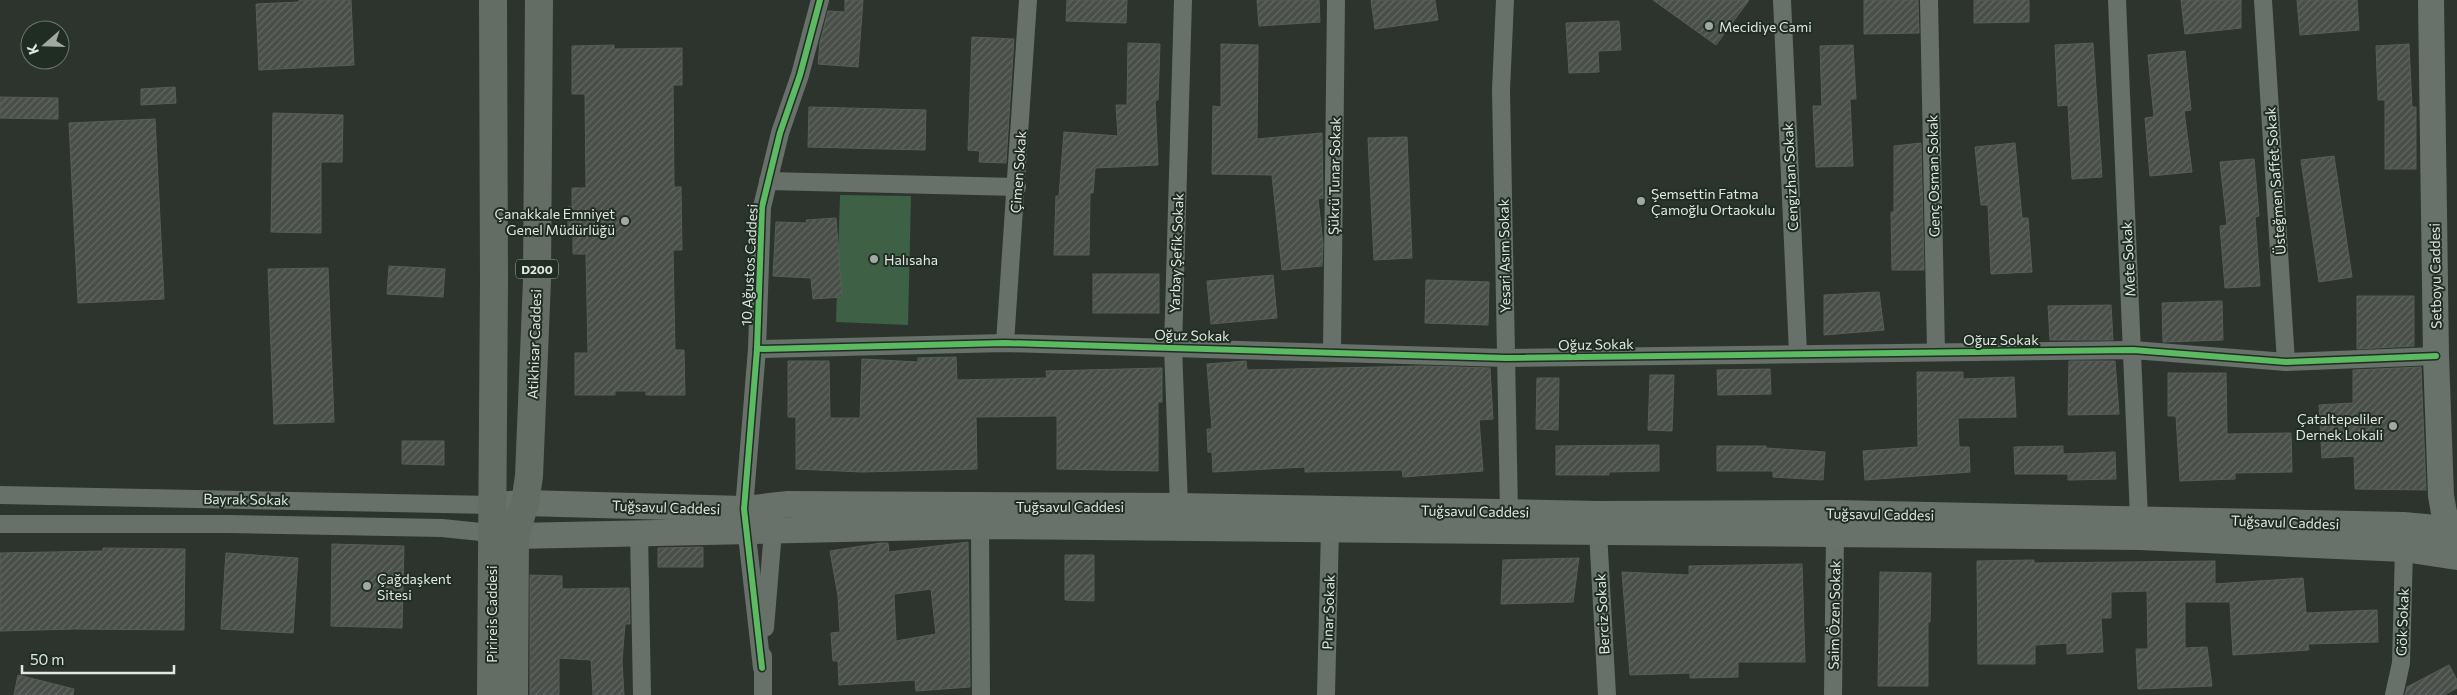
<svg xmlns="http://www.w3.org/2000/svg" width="2457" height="695" font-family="Commissioner,sans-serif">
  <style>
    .pitch { fill: #3e6044 }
    .building { fill: url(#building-hatch); stroke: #575d58; fill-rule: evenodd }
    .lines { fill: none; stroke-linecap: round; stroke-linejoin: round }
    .street { stroke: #677069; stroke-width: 18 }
    .secondary { stroke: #68726a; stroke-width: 26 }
    .highway { stroke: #636d64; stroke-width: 28 }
    .cycleway-casing { stroke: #202d23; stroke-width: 9 }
    .cycleway { stroke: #5cba63; stroke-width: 6 }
    .poi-dot { fill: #a1a9a2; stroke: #202d23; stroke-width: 2 }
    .labels { text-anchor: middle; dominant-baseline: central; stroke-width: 4; stroke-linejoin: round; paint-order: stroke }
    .shield { fill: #202d23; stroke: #a6b0a8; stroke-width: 1 }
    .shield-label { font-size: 12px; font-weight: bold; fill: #e0e8e1 }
    .poi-label { font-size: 14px; fill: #e0e8e1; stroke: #202d23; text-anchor: start }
    .street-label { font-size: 14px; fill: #e0e8e1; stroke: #202d23 }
  </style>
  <defs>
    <pattern id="building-hatch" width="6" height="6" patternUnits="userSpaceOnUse" patternTransform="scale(1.25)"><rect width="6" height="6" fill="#494e49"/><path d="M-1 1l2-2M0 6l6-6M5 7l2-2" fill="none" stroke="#636863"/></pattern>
  </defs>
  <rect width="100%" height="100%" fill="#2d342e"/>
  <path class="pitch" d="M840,195L911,196L908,325L836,322Z"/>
  <g class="building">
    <path d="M299,0H351L354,65L259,70L256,4L299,2Z"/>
    <path d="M845,0H863L858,67L818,64L820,42L828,11L845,12Z"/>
    <path d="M1067,0H1127L1126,23L1066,21Z"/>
    <path d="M1257,0H1319L1320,22L1259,26Z"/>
    <path d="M1371,0H1435L1438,20L1375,29Z"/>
    <path d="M1653,0H1749L1716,45Z"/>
    <path d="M1864,0H1918L1919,33L1864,34Z"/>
    <path d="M1974,0H2029V22L1974,23Z"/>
    <path d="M2181,0H2241V28L2185,34Z"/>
    <path d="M2297,0H2357L2359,30L2300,35Z"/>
    <path d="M1619,21L1621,50L1598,51L1599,72L1569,73L1566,23Z"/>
    <path d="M972,37L1014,39L1006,163L979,162L980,151L968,150Z"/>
    <path d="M1128,43L1160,44L1158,100H1155L1158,165L1095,168L1093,193H1090L1089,255H1054L1056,196H1059L1064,132L1118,136L1116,105H1127Z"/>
    <path d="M2093,43L2102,177L2072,179L2068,105L2058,106L2055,45Z"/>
    <path d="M1221,44L1258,45L1257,139L1322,133L1323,198L1318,199L1323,244L1322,266L1282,270L1272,175L1212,174L1213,106L1221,107Z"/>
    <path d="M2409,44L2412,107H2416V169H2385V100H2378L2376,46Z"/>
    <path d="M614,45V49L682,48V85H673L674,187H681L682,250H673L675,350H684L685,395H646V391H615V395H575V353H588L586,254H573V235H568V207H572V188H586L585,94H572V46Z"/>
    <path d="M1853,45L1856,99H1850L1853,166L1816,167L1813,106H1822L1820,46Z"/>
    <path d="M2185,51L2191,110L2184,111L2192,172L2150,176L2145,118L2154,117L2148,55Z"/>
    <path d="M175,87L176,103L141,105V89Z"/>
    <path d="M0,97L58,98V119L0,118Z"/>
    <path d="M809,107L926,110L925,150L808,147Z"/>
    <path d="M273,113L343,115L342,162H321V233L271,232Z"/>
    <path d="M155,119L164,299L78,303L69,123Z"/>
    <path d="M1407,137L1412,258L1374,260L1368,138Z"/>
    <path d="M1921,143L1924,270H1892L1891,212H1894V146Z"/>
    <path d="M2015,143L2022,218H2028L2032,272L1991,274L1988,205H1981L1975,147Z"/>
    <path d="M2334,156L2352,277L2319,282L2301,160Z"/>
    <path d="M2254,159L2259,216L2255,217L2260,286L2225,288L2220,226L2227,225L2220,162Z"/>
    <path d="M836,218L842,297L813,299L811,278L773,276L776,222L807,223L806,220Z"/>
    <path d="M389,266L445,269L443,297L387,294Z"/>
    <path d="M328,268L334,422L274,424L268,269Z"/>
    <rect x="1093" y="274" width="66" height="39"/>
    <path d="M1273,275L1277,318L1211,324L1207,281Z"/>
    <path d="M1426,280L1489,282L1488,325L1425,323Z"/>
    <path d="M1879,292L1884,330L1824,335V295Z"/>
    <path d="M2357,296H2414V346L2357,349Z"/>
    <path d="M2222,301L2223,340L2163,342L2162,303Z"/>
    <path d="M2111,305L2113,340H2050L2048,306Z"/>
    <path d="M956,357L957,380L1047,378L1046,371L1162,368V402H1158V471L1057,469V416L976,417L977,469L862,472L796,469V417H788V361H829L830,418H860L862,359L918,362V358Z"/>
    <path d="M1246,361L1247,370L1421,366L1490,368L1493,419L1479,420L1483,471L1403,477L1402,470L1305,472V467L1213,472L1212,452H1208L1207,429H1212L1207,364Z"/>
    <path d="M2069,361H2115L2119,414L2068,415Z"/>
    <path d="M2421,367L2426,490L2355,489L2354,456L2322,458L2319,405L2353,403V370Z"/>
    <path d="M1770,369L1771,394L1718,395L1717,370Z"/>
    <path d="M1917,372H1963V379L2014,377L2016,417L1958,418L1959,447H1969L1970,472L1865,480L1863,451L1918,447Z"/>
    <path d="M2168,373H2226L2227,434L2291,433L2292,472L2235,473V479L2180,481L2176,416H2168Z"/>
    <path d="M1650,375H1674L1672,431L1648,430Z"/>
    <path d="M1537,378H1559L1558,430L1536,429Z"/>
    <path d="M402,441H444V465L402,464Z"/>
    <path d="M1659,445V471L1609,472V475H1556V446Z"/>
    <path d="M1717,446H1766V448L1825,452L1823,480L1773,477V471H1717Z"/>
    <path d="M2063,446V454L2115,452L2116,479L2068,480V474H2015L2014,447Z"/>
    <path d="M968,542L970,687L916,691L915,680L839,685L838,661H833L831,633L840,632L838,596L830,551L881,543H888L889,552ZM931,589L936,634L896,641L894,594Z"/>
    <path d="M332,544L404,546L402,628L331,626Z"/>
    <path d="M703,547V567H658V548Z"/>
    <path d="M103,548L185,549L184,630L75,629L0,631V553L103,551Z"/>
    <path d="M226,553L298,558L293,633L221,629Z"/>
    <path d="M1065,555H1094V601L1065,600Z"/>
    <path d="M1579,558L1573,602L1501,604L1503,560Z"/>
    <path d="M2034,560V563L2215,561V584L2303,578L2306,613L2377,610L2378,642L2308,644L2309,650L2233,655L2230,602H2185V648L2207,647L2212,686L2138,689L2136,649H2148L2147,591L2111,592V618H2101L2103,652L2067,654V643L2035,645V664H1978L1977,561Z"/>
    <path d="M1802,564L1805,662H1738V677L1690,678V673L1630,675L1622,572L1689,575V566Z"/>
    <path d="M1880,572L1931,573L1930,622H1928V686H1878Z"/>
    <path d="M530,575L562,576V589L629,588L630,624H625L622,661L624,695H593L591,660L559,658V695H530Z"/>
    <path d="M2449,665L2457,680V688L2444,695H2405L2407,687Z"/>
    <path d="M18,675L74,689L73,695H14Z"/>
  </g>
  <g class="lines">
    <g class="street">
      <path d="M1505,0L1501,90L1509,512"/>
      <path d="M1782,0L1798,353"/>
      <path d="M1929,0L1936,352"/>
      <path d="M2117,0L2139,518"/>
      <path d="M2263,0L2286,362"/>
      <path d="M768,181L1017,187"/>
      <path d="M1005,343L1028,0"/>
      <path d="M757,349L1005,343L1506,358L2133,350L2286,362L2436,356"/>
      <path d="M1332,351L1336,0"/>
      <path d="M0,495L492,505"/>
      <path d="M1179,506L1173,347L1183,0"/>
      <path d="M0,524H228L442,528L491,533"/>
      <path d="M980,526L981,695"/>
      <path d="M639,532L642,695"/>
      <path d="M1598,532L1607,695"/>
      <path d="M765,628L773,531"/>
      <path d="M763,656V695"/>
      <path d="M762,668L744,509L757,349L762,207L780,133L800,75L820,0"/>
      <path d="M1326,695L1330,528"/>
      <path d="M1833,695L1835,534"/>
      <path d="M2394,695L2401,663L2404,549"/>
    </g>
    <g class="secondary">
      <path d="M2431,0L2436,356L2441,496L2447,529L2455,544"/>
      <path d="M492,505L525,503L744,509L788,504L1179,506L1598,514L1836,513L2403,525L2447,529L2457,523"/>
      <path d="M494,534L515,536L980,526L2140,537L2404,549L2457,557"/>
    </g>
    <g class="highway">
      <path d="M491,695L494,281L493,0"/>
      <path d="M514,695L515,536L525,503L529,476L537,280L539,0"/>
    </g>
    <defs>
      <g id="cycleway">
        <path d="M757,349L1005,343L1506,358L2133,350L2286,362L2436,356"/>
        <path d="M762,668L744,509L757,349L762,207L780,133L800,75L820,0"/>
      </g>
    </defs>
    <use href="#cycleway" class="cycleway-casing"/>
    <use href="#cycleway" class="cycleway"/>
  </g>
  <g class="poi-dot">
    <circle cx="1709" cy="26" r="5"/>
    <circle cx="1641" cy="201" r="5"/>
    <circle cx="625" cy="221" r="5"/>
    <circle cx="874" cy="259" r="5"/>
    <circle cx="2393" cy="426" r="5"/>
    <circle cx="367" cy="586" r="5"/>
  </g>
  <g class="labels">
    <rect class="shield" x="516" y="259.5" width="42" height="19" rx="4"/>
    <g class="shield-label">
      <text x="537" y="269">D200</text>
    </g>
    <g class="poi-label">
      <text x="1719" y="26">Mecidiye Cami</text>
      <text x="1651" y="193">Şemsettin Fatma<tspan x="1651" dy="16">Çamoğlu Ortaokulu</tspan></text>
      <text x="615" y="213" text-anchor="end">Çanakkale Emniyet<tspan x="615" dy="16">Genel Müdürlüğü</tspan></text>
      <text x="884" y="259">Halısaha</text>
      <text x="2383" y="418" text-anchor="end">Çataltepeliler<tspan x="2383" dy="16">Dernek Lokali</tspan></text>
      <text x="377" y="578">Çağdaşkent<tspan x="377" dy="16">Sitesi</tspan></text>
    </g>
    <g class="street-label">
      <text transform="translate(1018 172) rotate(-86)">Çimen Sokak</text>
      <text transform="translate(1334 176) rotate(-89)">Şükrü Tunar Sokak</text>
      <text transform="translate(1933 176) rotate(-91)">Genç Osman Sokak</text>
      <text transform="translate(1790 177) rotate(-93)">Cengizhan Sokak</text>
      <text transform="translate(2275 181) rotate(-94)">Üsteğmen Saffet Sokak</text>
      <text transform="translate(1176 253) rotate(-88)">Yarbay Şefik Sokak</text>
      <text transform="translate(1504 256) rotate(-91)">Yesari Asım Sokak</text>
      <text transform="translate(2128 259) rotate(-93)">Mete Sokak</text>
      <text transform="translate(749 265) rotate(-87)">10 Ağustos Caddesi</text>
      <text transform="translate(2435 276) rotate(-91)">Setboyu Caddesi</text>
      <text transform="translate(1192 335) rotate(1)">Oğuz Sokak</text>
      <text x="2001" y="339">Oğuz Sokak</text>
      <text transform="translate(534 344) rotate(-88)">Atikhisar Caddesi</text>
      <text transform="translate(1596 344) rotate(-1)">Oğuz Sokak</text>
      <text transform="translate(246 499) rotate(1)">Bayrak Sokak</text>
      <text x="1070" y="506">Tuğsavul Caddesi</text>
      <text transform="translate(666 507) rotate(2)">Tuğsavul Caddesi</text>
      <text transform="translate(1475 511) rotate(1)">Tuğsavul Caddesi</text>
      <text transform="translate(1880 514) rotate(1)">Tuğsavul Caddesi</text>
      <text transform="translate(2285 522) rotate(2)">Tuğsavul Caddesi</text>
      <text transform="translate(1328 612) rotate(-88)">Pınar Sokak</text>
      <text transform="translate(491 614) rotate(-90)">Pirireis Caddesi</text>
      <text transform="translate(1602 614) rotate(-93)">Berciz Sokak</text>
      <text transform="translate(1834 615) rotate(-89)">Saim Özen Sokak</text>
      <text transform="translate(2402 622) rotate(-88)">Gök Sokak</text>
    </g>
  </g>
  <g transform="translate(45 45) rotate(250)"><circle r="24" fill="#202d23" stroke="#6d786f"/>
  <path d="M0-4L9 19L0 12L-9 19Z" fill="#a1a9a2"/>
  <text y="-8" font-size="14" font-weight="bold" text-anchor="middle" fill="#e0e8e1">K</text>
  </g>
  <path d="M22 665v8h152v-8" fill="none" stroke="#e0e8e1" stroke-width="2.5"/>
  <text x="30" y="665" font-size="15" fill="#e0e8e1" stroke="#202d23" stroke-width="4" paint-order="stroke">50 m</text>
</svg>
